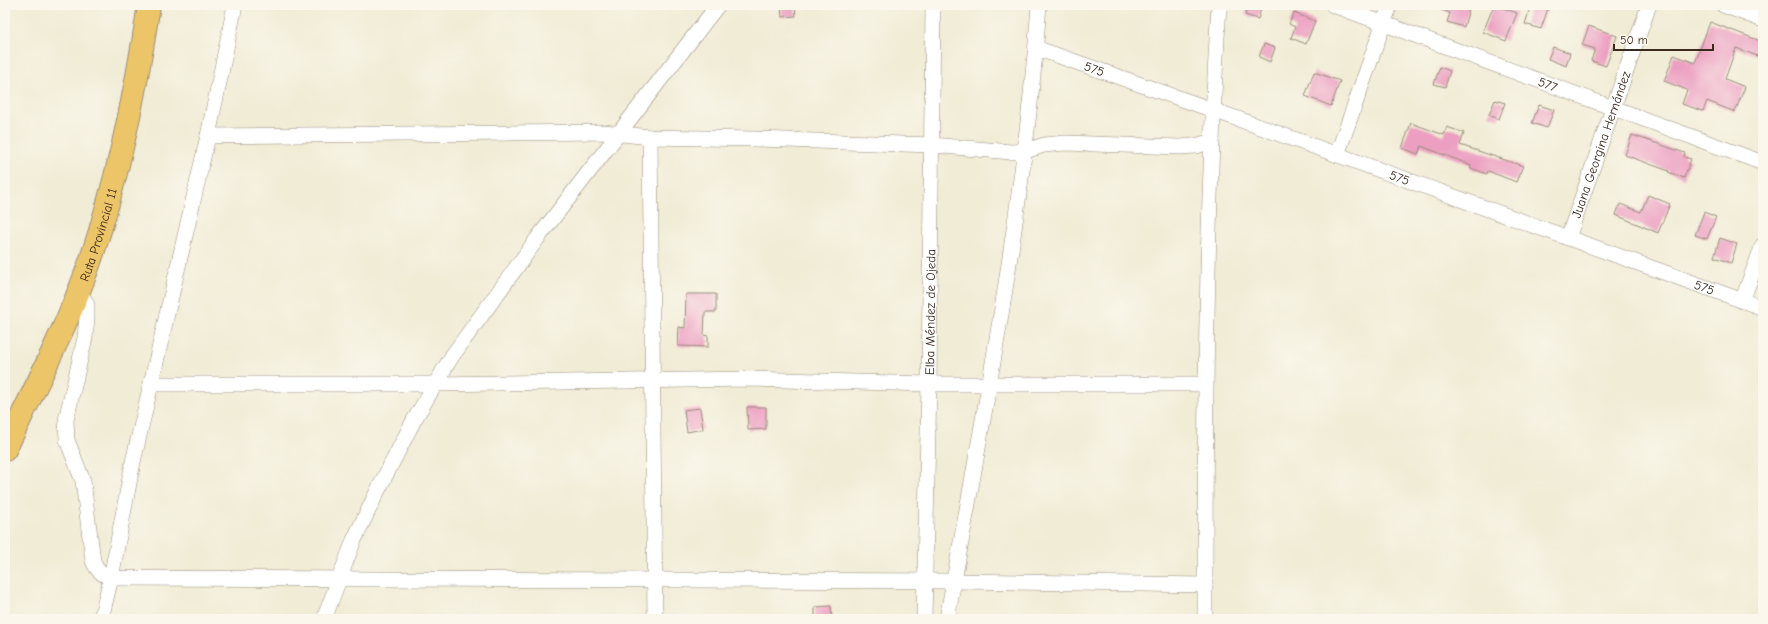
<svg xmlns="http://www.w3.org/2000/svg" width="1768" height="624" font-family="'Comic Neue',sans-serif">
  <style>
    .building { fill: #ec9fc1 }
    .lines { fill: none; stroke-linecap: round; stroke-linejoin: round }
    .street-casing { stroke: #968b7a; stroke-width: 16 }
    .primary-casing { stroke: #968b7a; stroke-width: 24 }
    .street { stroke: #fff; stroke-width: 15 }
    .primary { stroke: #edc569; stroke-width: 22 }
    .labels { text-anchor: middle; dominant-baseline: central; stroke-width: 3; stroke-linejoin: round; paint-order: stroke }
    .street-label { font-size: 13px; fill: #3b2a1e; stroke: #fbf7ec }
  </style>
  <rect width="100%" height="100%" fill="#fbf7ec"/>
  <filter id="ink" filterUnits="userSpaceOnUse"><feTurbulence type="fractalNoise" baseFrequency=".025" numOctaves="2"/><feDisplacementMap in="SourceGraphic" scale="8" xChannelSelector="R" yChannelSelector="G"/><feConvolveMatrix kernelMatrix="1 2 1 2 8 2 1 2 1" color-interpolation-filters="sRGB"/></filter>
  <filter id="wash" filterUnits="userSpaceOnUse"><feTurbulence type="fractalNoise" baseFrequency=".012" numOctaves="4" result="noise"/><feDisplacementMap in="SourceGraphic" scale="16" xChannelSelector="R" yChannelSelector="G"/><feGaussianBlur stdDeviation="0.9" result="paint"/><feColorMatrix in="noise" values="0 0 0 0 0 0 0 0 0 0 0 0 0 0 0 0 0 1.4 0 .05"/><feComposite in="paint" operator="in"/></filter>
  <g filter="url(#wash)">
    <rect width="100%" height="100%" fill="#f1ecd6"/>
    <g id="blocks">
      <g class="building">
        <path d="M781,5H795L796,16L782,17Z"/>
        <path d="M1249,5H1262L1258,19L1245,15Z"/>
        <path d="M1431,5H1470L1464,27L1447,22L1450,13L1431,6Z"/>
        <path d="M1494,5L1517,13L1506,41L1483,32Z"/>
        <path d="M1531,5H1549L1541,29L1525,24Z"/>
        <path d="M1294,13L1315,21L1306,44L1291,38L1295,27L1289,24Z"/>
        <path d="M1710,22L1763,42V58L1736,48L1725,79L1745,87L1735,112L1707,101L1703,111L1682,104L1687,90L1664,81L1674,55L1695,63Z"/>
        <path d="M1589,26L1617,36L1606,66L1591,61L1595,49L1582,45Z"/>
        <path d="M1264,44L1275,48L1270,62L1259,57Z"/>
        <path d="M1553,47L1570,53L1566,66L1548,59Z"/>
        <path d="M1440,67L1450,71L1445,87L1434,84Z"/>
        <path d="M1314,72L1340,81L1331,106L1305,96Z"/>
        <path d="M1495,100L1505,103L1499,119L1489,115Z"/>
        <path d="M1539,105L1554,110L1547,128L1532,123Z"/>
        <path d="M1411,123L1444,135L1447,127L1464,133L1460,145L1523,166L1516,182L1488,171L1487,174L1470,168L1471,165L1421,146L1418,154L1402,148Z"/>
        <path d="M1632,135L1685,153L1684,157L1691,159L1684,178L1668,172L1669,171L1625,155Z"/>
        <path d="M1648,195L1670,204L1658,233L1616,215L1620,204L1641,212Z"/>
        <path d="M1704,212L1716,217L1707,239L1695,235Z"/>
        <path d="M1720,238L1737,244L1731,263L1714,257Z"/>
        <path d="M686,294H716V312H705L704,335L708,336V347L678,346L679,327L685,328Z"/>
        <path d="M747,407H766V429L748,430Z"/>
        <path d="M700,408L703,429L687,432L684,410Z"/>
        <path d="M831,606L832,619H815V607Z"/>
      </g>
    </g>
  </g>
  <g filter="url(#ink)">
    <use href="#blocks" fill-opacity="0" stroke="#968b7a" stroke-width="1"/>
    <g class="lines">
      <defs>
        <g id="street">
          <path id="s1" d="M1333,5L1763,163"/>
          <path d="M1723,5L1763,20"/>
          <path id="s2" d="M1036,48L1213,110L1763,308"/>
          <path d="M208,136L603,132L650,137L755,139L932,145L1011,152L1026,151L1044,145L1065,143L1180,147L1196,146L1212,141"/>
          <path d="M650,137L655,619"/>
          <path d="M1337,155L1390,5"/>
          <path id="s3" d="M1568,238L1649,5"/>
          <path d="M77,295L84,299L87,305V317L85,338L66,420L67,440L83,481L93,561C97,570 101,574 111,578L954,581L1205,585"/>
          <path d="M1742,301L1763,245"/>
          <path d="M152,384H436L750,379L929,384H1205"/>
          <path d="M101,619L111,578L133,462L208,136L235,5"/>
          <path d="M324,619L354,540L378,490L414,420L452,356L537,239L718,5"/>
          <path id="s4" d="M924,619L929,384L933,5"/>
          <path d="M947,619C984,415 1024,212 1039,5"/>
          <path d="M1205,619C1205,414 1206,210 1219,5"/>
        </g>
        <g id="primary">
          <path id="s5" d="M5,450C35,388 67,326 90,262C118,179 136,91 149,5"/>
        </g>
      </defs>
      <use href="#street" class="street-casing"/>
      <use href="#primary" class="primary-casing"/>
      <use href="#street" class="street"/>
      <use href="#primary" class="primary"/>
    </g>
  </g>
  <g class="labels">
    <g class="street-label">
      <text stroke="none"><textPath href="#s2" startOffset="62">575</textPath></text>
      <text stroke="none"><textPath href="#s1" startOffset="229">577</textPath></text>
      <text stroke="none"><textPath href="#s3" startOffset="99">Juana Georgina Hernández</textPath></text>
      <text stroke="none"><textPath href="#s2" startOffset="386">575</textPath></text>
      <text stroke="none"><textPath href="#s5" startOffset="235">Ruta Provincial 11</textPath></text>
      <text stroke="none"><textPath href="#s2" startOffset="710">575</textPath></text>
      <text stroke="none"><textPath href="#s4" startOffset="307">Elba Méndez de Ojeda</textPath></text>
    </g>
  </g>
  <rect width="1768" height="624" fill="none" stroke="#fbf7ec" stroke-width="20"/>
  <path d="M1614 44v6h99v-6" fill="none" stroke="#3b2a1e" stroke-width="2"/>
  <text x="1620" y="44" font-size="12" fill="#3b2a1e" stroke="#fbf7ec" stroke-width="3" paint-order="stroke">50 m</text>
</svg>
